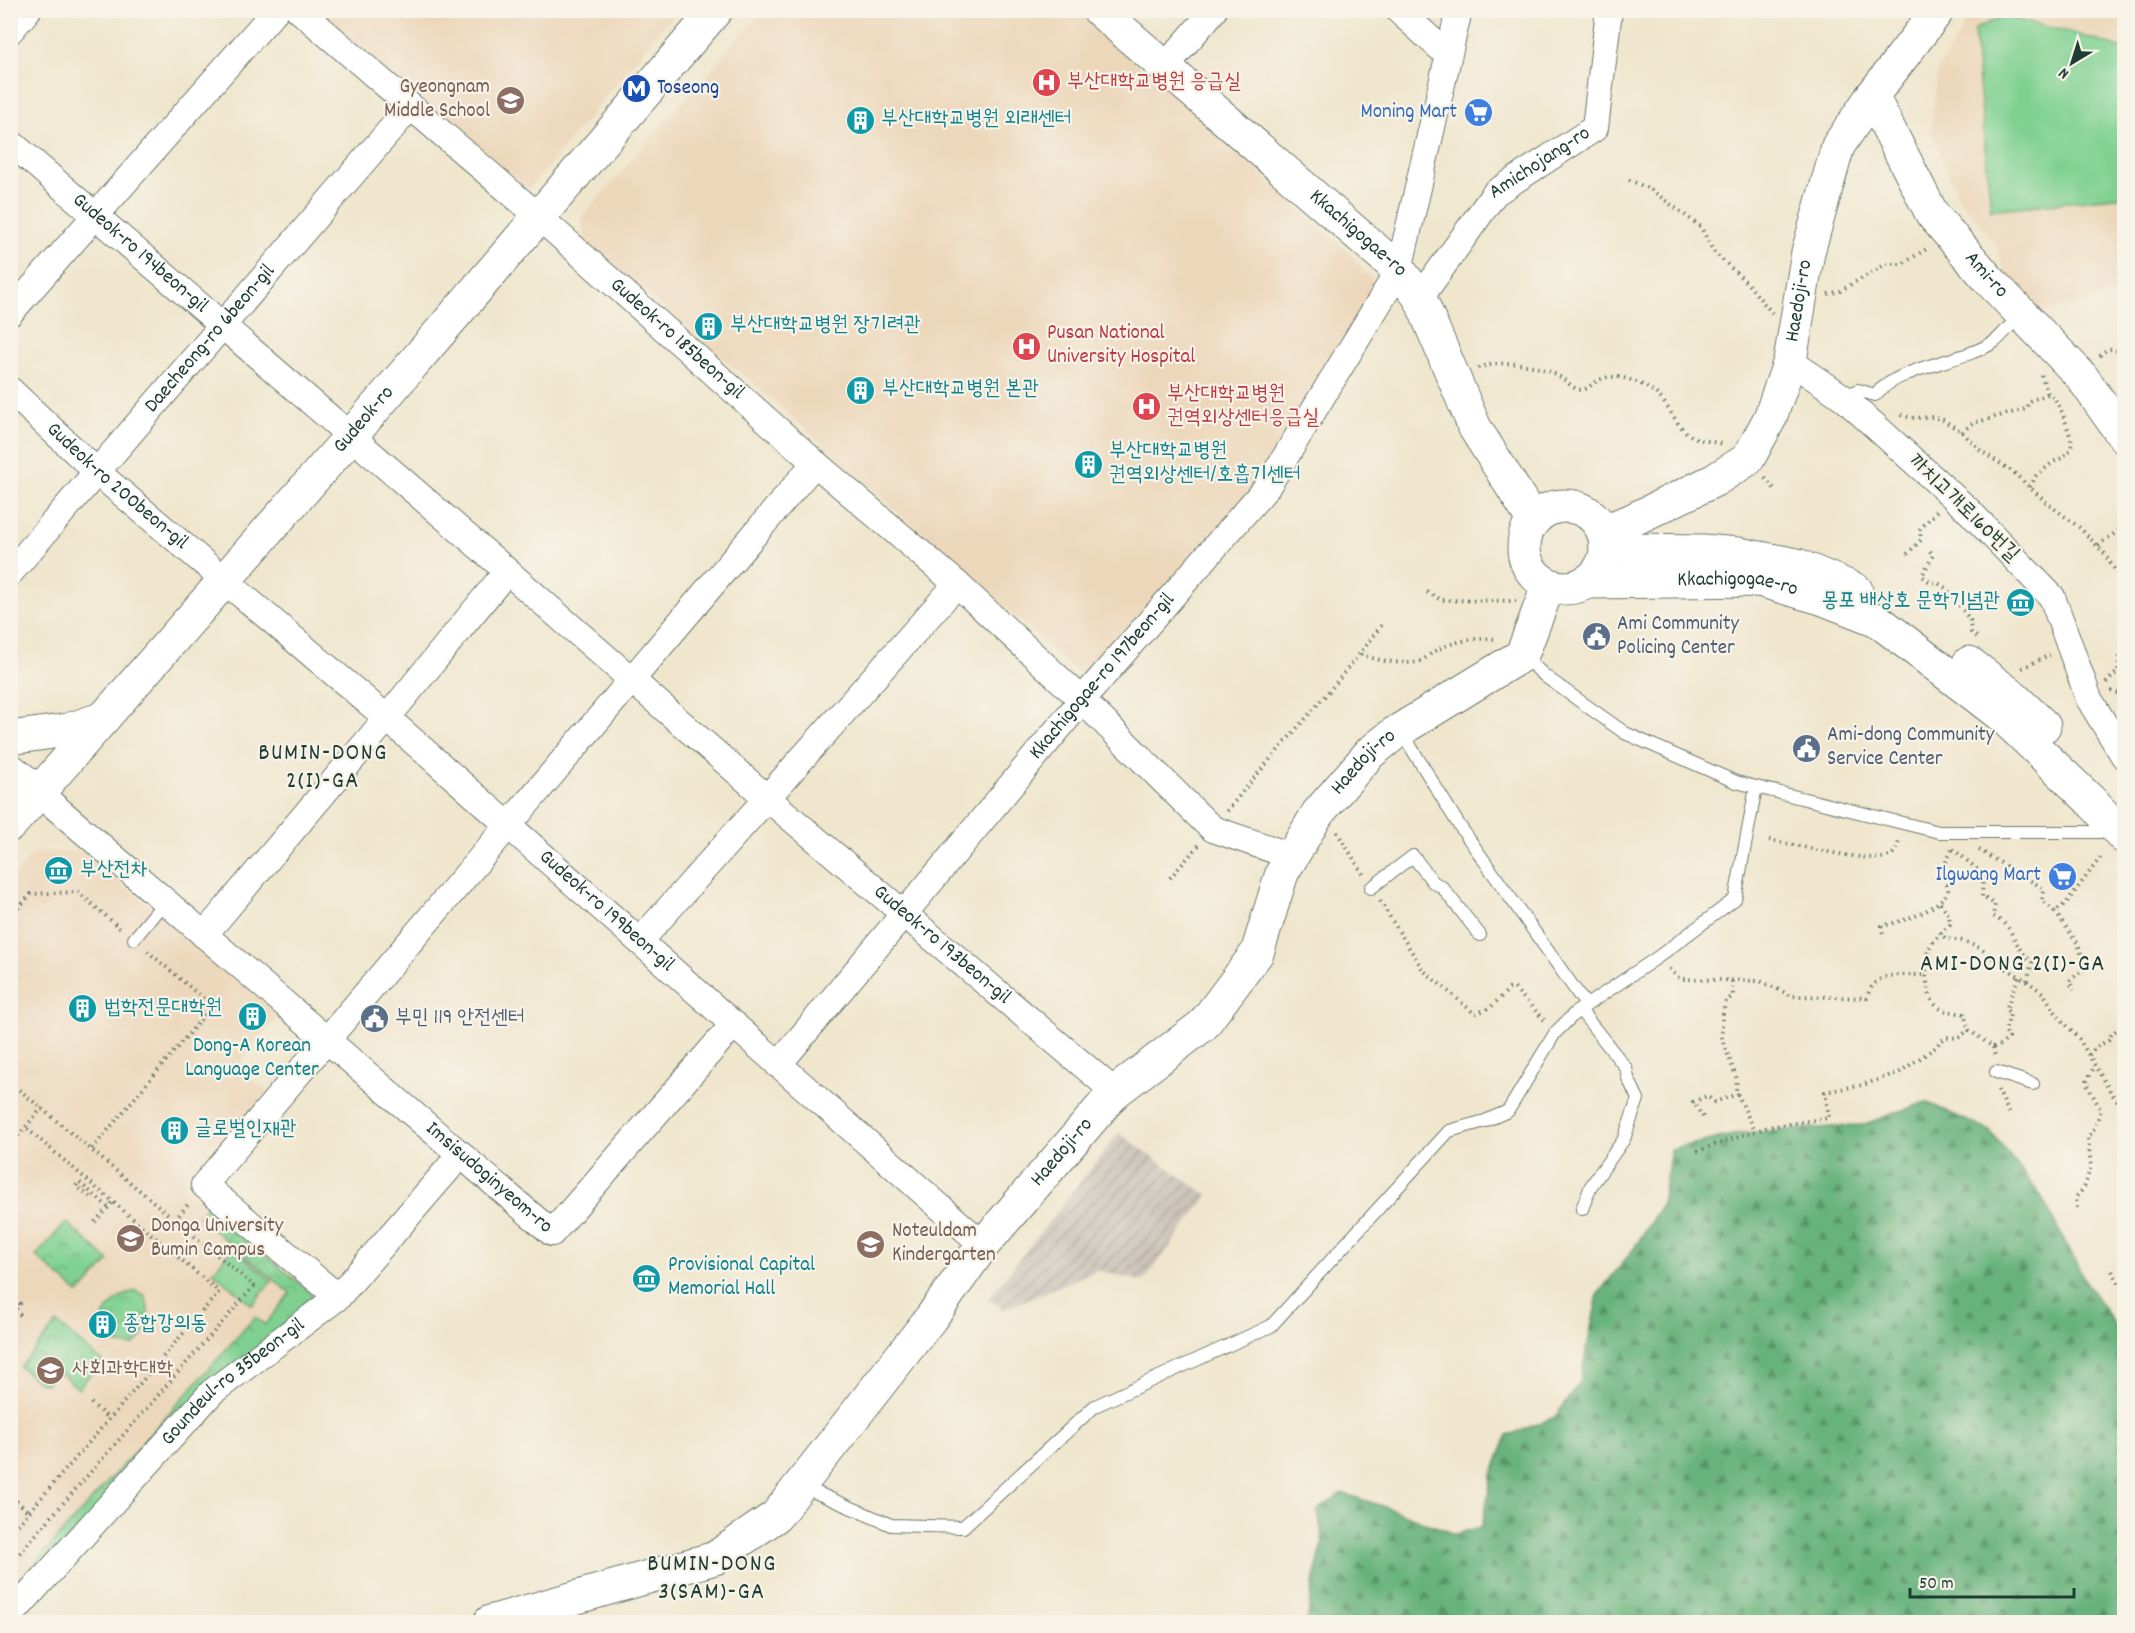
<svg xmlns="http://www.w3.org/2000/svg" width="2135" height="1633" font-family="Dekko,'Poor Story',sans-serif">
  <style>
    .built { fill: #ecd7ba }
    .industrial { fill: url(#industrial-furrows) }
    .forest { fill: url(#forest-firs); stroke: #447858; stroke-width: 1.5 }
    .park { fill: url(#park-crowns); stroke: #508762; stroke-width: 1.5 }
    .pitch { fill: #80d191; stroke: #508762; stroke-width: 1.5 }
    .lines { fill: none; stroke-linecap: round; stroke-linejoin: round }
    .lane-casing { stroke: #68786a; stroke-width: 14 }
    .street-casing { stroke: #68786a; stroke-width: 28 }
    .secondary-casing { stroke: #68786a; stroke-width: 35 }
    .primary-casing { stroke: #68786a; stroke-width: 35 }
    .path { stroke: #68786a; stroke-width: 4; stroke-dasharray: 1.5 4.5; stroke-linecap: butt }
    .lane { stroke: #fff; stroke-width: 12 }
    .street { stroke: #fff; stroke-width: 26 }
    .secondary { stroke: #fff; stroke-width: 33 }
    .primary { stroke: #fff; stroke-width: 33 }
    .labels { text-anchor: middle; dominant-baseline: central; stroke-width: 4.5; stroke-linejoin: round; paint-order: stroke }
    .health-label { font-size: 21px; fill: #be3a42; stroke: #f7f3e8; text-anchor: start }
    .education-label { font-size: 21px; fill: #785e54; stroke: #f7f3e8; text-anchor: start }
    .transit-label { font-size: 21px; fill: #164399; stroke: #f7f3e8; text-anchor: start }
    .shop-label { font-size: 21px; fill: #366cbe; stroke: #f7f3e8; text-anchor: end }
    .culture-label { font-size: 21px; fill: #0d838f; stroke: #f7f3e8; text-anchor: start }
    .street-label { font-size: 21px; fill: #1f3d34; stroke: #f7f3e8 }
    .service-label { font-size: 21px; fill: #4e5e75; stroke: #f7f3e8; text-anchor: start }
    .quarter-label { font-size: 24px; letter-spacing: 1.5px; fill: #1f3d34; stroke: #f7f3e8 }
  </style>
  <defs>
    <pattern id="industrial-furrows" width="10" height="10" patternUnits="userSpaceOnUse" patternTransform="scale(1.5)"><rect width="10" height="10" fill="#cbc2b8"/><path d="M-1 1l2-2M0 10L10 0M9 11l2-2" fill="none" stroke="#a49f96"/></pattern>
    <pattern id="forest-firs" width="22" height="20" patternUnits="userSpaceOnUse" patternTransform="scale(1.5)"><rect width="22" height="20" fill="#68b37b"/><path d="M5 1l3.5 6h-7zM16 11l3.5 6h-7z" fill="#559366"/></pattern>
    <pattern id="park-crowns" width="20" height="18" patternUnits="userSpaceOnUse" patternTransform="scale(1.5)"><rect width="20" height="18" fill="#80d191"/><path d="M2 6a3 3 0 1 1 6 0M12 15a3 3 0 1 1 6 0" fill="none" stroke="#68ab77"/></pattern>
  </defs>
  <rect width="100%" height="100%" fill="#f7f3e8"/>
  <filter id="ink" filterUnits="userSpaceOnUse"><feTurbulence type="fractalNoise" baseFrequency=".0167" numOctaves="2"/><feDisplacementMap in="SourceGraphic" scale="12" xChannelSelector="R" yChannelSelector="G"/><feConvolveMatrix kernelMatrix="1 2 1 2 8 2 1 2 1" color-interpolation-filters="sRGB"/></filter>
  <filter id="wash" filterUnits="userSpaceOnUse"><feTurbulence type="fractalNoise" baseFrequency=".008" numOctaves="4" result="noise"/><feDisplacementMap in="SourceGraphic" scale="24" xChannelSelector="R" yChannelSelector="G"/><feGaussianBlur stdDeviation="1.35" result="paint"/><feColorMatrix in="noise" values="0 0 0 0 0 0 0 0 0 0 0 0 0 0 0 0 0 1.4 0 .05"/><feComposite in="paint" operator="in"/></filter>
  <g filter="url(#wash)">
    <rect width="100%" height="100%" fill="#f0e6cd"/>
    <g class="built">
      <path d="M311,11H676L529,189Z"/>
      <path d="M762,11H1078L1347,251L1377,286L1267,476L1098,671L1079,674L781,407L584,241L582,217Z"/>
      <path d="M1969,11H2124V290L2088,302L2047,311L2029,307L2008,282L1996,246L1958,197L1931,129L1938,69L1962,30Z"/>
      <path d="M83,851L280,1014L237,1067L268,1092L187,1187L312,1291L317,1305L11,1605V879L32,854Z"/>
    </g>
    <path class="industrial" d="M1119,1133L1208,1196L1143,1282L1098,1270L1004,1309L988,1299Z"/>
    <path class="forest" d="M1926,1102L1990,1131L2041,1196L2086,1282L2124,1338V1622H1307L1314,1579L1323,1543L1318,1510L1342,1493L1382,1506L1455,1534L1482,1527L1492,1475L1507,1436L1555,1417L1580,1382L1598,1294L1635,1247L1662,1204L1671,1149L1742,1133L1862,1125Z"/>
    <g class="park">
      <path d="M206,1206L311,1293L314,1304L11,1601V1590L255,1317L265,1325L290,1293L198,1217Z"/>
      <path d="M66,1222L109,1261L79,1294L36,1256Z"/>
      <path d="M135,1291L145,1295C151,1312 149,1335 133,1346C81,1345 100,1302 135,1291Z"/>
      <path d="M57,1323L102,1361L78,1389L63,1375L56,1373L46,1384L38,1382L20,1367Z"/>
    </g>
    <g class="pitch">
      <path d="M2002,16L2069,32L2124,49V196L1991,210L1974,30Z"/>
      <path d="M232,1248L272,1281L252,1305L213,1272Z"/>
    </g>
  </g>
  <g filter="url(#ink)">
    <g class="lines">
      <defs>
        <g id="lane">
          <path d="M1844,398L1858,390L1875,395C1901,365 1961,363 1994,342C2003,335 2012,323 2020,315"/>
          <path d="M1522,655L1546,677L1625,733L1736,782L1939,832H2113"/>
          <path d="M1401,731L1459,825L1586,1005"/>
          <path d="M1371,888L1413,856L1433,882L1442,887L1480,935"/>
          <path d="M134,939L165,901"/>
          <path d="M1580,1010L1626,1068L1628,1078L1638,1099L1624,1139L1591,1186L1582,1209"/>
          <path d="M1996,1072L2033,1084"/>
          <path d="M801,1486L891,1525L963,1527L1095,1406L1271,1326L1449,1131L1485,1121L1508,1111L1555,1033L1575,1013L1658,957L1735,899L1756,787"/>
        </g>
        <g id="street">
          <path id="s1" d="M299,10L538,216L815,463L957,584L1082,700L1205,822L1213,829L1291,856"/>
          <path d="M1398,10L1448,55"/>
          <path d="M10,31L28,10"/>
          <path d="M1165,67L1214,10"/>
          <path id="s2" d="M10,142L507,571L767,798L1115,1092"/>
          <path id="s3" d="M1420,298L1495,193L1595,128L1609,10"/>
          <path d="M10,313L276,10"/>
          <path d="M1790,361L1844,398L1969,511L2052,597L2089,699L2124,756"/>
          <path id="s4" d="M10,390L98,473L387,718L983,1245"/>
          <path id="s5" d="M10,573L410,107"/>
          <path id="s6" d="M39,793L552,1233L734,1024"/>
          <path d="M204,935L387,718L507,571"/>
          <path d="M640,941L957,584"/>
          <path id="s7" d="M778,1065L1082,700L1267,487L1399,270L1459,10"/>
          <path d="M338,1297L204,1185C406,943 613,705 815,463"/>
          <path id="s8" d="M10,1616L212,1392L338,1297L461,1154"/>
        </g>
        <g id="secondary">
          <path id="s9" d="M1099,10L1399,270L1420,298L1475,428L1533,520"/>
          <path id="s10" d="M1872,96L1932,214L1990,281L2082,377L2124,437"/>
          <circle cx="1565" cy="547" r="41"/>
          <path id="s11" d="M1603,531L1628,522L1715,480L1748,459L1770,418L1790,361L1808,252L1838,146L1872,96L1938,10"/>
          <path d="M1606,547L1628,550L1703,551L1738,554L1797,565L1856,590"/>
          <path id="s12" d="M1588,582L1759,580L1821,598L1877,620L2002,716L2091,801L2124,837"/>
          <path d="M1969,663L2010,694L2044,726"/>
          <path d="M10,738L68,730L104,718"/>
          <path d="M10,770L39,793"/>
          <path id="s13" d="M490,1622L715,1558L776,1516L931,1318L983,1245L1115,1092L1203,1025L1257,953L1282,873L1318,813L1370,753L1395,733L1522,655L1544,597L1550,586"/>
        </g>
        <g id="primary">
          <path id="s14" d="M10,825L351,436L716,10"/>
        </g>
      </defs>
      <use href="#lane" class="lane-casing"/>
      <use href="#street" class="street-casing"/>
      <use href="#secondary" class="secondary-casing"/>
      <use href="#primary" class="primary-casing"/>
      <g class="path">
        <path d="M1629,180L1650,189L1701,227L1713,251L1747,283L1772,313"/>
        <path d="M1828,294L1840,291L1886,264H1902L1928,248"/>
        <path d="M2100,356C2108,346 2113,349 2124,353"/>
        <path d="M1478,368C1505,359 1537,363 1562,378C1566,381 1572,387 1577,389C1586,392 1590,385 1597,381C1614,371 1638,381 1653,391C1670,403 1676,431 1696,438C1704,441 1714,442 1723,444"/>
        <path d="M1901,415L1912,418L1933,417L1943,420L1962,432L1981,451L2013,472L2047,503L2080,528L2104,553L2124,584"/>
        <path d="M1962,432L1973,423L2026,409L2029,401L2048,394"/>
        <path d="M1765,478L1776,491"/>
        <path d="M2030,487L2036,476L2053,462L2062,458L2071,449L2072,442L2063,414L2055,399L2048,394L2041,374"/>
        <path d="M2098,545L2124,527"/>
        <path d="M1930,551L1933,555L1922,576L1930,582L1938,583L1947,589L1970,620L1971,632L1977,637"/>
        <path d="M1907,554L1921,540L1920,529L1937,511"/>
        <path d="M1427,592L1441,600L1516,601"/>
        <path d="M1361,654C1371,660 1409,666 1421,661C1426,658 1431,653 1437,650C1454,641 1477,637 1496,639"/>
        <path d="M2022,668L2050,655"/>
        <path d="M2106,683L2118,671L2120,656L2124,649"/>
        <path d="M2111,691L2124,695"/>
        <path d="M1227,811C1278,747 1335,689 1383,623"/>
        <path d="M1337,832L1363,874"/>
        <path d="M1769,840C1791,844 1870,863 1887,857C1896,854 1897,847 1900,839"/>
        <path d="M1953,849L1983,874L1982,897L1995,904L1993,916C1998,919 2006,924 2009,929C2016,941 2020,953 2032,962L2027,981"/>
        <path d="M1979,850L2041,887L2044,891L2042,900L2055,912L2067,902L2103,854"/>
        <path d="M1170,878L1199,845"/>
        <path d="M1380,901L1423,970L1475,1014L1491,1007L1509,989L1514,988L1546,1022"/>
        <path d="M1940,903L1949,915L1950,924C1943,932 1934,939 1929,949C1923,960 1926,993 1934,1003C1940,1012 1955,1012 1964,1014L1969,1030L1993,1047L1995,1056"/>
        <path d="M2055,912L2078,944L2086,968L2069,981L2074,990"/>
        <path d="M10,917L31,894L78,892L121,929"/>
        <path d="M1940,932L1946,939L1962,941L1980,948L2007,969L2027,981L2043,993L2056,1013L2079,1039L2112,1094L2124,1110"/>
        <path d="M1883,933L1882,926C1908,919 1931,914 1948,892C1948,885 1946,883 1944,877C1940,868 1950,856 1953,847"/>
        <path d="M1669,969L1680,979L1760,981L1792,996L1867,998C1874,969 1902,976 1925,975"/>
        <path d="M1732,981L1733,996L1726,1001L1722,1017V1039L1737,1079L1736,1091L1755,1131"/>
        <path d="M1993,1047L2001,1045L2009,1038L2005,1032L2010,1014L2006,1009L2019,977"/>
        <path d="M2089,1055L2096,1047L2109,1040L2110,1036L2124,1023"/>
        <path d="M10,1082L254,1286L10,1564"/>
        <path d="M1998,1090L2009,1113"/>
        <path d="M1703,1117L1693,1102L1707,1096L1715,1102L1738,1094"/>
        <path d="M10,1145L42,1108"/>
        <path d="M92,1149L212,1006L145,949"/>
        <path d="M1697,1151L1768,1127L1829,1118L1825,1092L1863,1085L1900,1072L1936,1047L1939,1043L1946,1037L1958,1038L1969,1030"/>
        <path d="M90,1197L76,1186L79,1182L108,1207"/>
        <path d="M2077,1208L2076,1197L2084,1188L2091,1166L2088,1138L2095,1127L2101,1110L2086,1083L2094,1067"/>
        <path d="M2119,1210L2124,1208"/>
        <path d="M175,1220L190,1202"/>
        <path d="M95,1222L113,1202"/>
        <path d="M2112,1271L2124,1292"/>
        <path d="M10,1295L20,1304L10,1315"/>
        <path d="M15,1310L24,1318"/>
        <path d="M91,1403L109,1419"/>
        <path d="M12,1497L29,1512"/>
        <path d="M10,1534L219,1292L25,1127"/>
      </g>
      <use href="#lane" class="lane"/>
      <use href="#street" class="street"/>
      <use href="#secondary" class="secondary"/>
      <use href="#primary" class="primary"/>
    </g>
  </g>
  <defs>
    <symbol id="hospital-disc" viewBox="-11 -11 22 22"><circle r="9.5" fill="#e0444e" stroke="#f7f3e8"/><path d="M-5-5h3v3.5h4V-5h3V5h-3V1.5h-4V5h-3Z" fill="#fff"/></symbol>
    <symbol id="metro-disc" viewBox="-11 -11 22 22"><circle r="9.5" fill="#1a4fb4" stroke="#f7f3e8"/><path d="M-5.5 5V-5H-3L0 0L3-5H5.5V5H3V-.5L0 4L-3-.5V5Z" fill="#fff"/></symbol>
    <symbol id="school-disc" viewBox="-11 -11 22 22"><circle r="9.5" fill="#8d6e63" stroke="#f7f3e8"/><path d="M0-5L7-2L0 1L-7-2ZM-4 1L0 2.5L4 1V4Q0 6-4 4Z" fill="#fff"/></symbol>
    <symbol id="supermarket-disc" viewBox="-11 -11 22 22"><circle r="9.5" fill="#3f7fe0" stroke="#f7f3e8"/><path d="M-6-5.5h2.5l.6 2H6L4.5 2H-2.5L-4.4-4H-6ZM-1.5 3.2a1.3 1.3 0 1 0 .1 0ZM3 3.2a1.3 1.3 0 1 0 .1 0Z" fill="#fff"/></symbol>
    <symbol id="building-disc" viewBox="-11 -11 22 22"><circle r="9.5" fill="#0f9aa8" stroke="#f7f3e8"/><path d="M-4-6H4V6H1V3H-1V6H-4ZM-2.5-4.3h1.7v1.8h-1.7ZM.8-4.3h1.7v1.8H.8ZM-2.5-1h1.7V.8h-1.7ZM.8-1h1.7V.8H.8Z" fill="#fff"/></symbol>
    <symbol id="museum-disc" viewBox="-11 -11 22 22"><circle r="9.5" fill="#0f9aa8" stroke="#f7f3e8"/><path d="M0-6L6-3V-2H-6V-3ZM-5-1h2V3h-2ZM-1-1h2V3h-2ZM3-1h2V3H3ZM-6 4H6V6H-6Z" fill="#fff"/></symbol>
    <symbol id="civic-disc" viewBox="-11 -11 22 22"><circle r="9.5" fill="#5c6f8a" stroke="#f7f3e8"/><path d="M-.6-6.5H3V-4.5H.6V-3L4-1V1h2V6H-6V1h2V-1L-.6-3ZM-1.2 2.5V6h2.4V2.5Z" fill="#fff"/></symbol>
    <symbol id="university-disc" viewBox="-11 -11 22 22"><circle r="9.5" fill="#8d6e63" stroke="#f7f3e8"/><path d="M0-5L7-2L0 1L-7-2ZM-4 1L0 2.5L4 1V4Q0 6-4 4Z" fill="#fff"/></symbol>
  </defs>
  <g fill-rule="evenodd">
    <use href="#hospital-disc" x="1030" y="66" width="33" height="33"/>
    <use href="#metro-disc" x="620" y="72" width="33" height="33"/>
    <use href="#school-disc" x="494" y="84" width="33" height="33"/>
    <use href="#supermarket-disc" x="1462" y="96" width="33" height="33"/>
    <use href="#building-disc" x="844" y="104" width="33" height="33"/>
    <use href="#building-disc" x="692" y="310" width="33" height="33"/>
    <use href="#hospital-disc" x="1010" y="330" width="33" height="33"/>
    <use href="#building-disc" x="844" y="374" width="33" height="33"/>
    <use href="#hospital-disc" x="1130" y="390" width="33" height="33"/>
    <use href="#building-disc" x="1072" y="448" width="33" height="33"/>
    <use href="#museum-disc" x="2004" y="586" width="33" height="33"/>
    <use href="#civic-disc" x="1580" y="620" width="33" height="33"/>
    <use href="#civic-disc" x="1790" y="732" width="33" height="33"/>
    <use href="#museum-disc" x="42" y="854" width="33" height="33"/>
    <use href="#supermarket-disc" x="2046" y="860" width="33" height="33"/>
    <use href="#building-disc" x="66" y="992" width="33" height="33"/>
    <use href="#building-disc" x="236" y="1000" width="33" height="33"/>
    <use href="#civic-disc" x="358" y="1002" width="33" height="33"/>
    <use href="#building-disc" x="158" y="1114" width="33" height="33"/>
    <use href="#university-disc" x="114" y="1222" width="33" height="33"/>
    <use href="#school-disc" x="854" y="1228" width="33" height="33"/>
    <use href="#museum-disc" x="630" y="1262" width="33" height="33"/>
    <use href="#building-disc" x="86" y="1308" width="33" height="33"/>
    <use href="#university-disc" x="34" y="1354" width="33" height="33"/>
  </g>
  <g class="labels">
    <g class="health-label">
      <text x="1067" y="83">부산대학교병원 응급실</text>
      <text x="1047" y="334">Pusan National<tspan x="1047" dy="24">University Hospital</tspan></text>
      <text x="1167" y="395">부산대학교병원<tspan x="1167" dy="24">권역외상센터응급실</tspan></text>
    </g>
    <g class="education-label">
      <text x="490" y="88" text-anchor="end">Gyeongnam<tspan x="490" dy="24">Middle School</tspan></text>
      <text x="151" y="1227">Donga University<tspan x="151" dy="24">Bumin Campus</tspan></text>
      <text x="892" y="1232">Noteuldam<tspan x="892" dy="24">Kindergarten</tspan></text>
      <text x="72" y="1370">사회과학대학</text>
    </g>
    <g class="transit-label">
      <text x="657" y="89">Toseong</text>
    </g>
    <g class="shop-label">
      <text x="1457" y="113">Moning Mart</text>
      <text x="2041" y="876">Ilgwang Mart</text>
    </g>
    <g class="culture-label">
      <text x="881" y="120">부산대학교병원 외래센터</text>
      <text x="730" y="326">부산대학교병원 장기려관</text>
      <text x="882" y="390">부산대학교병원 본관</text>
      <text x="1109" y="452">부산대학교병원<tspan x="1109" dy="24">권역외상센터/호흡기센터</tspan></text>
      <text x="2000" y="602" text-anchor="end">몽포 배상호 문학기념관</text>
      <text x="80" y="871">부산전차</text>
      <text x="104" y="1009">법학전문대학원</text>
      <text x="252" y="1047" text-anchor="middle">Dong-A Korean<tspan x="252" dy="24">Language Center</tspan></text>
      <text x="195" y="1130">글로벌인재관</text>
      <text x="668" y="1266">Provisional Capital<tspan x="668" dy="24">Memorial Hall</tspan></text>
      <text x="123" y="1325">종합강의동</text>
    </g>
    <g class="street-label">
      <text stroke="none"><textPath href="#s3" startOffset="183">Amichojang-ro</textPath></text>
      <text stroke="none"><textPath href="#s9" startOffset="342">Kkachigogae-ro</textPath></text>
      <text stroke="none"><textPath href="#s2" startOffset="171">Gudeok-ro 194beon-gil</textPath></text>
      <text stroke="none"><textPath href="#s10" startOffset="214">Ami-ro</textPath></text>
      <text stroke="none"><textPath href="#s11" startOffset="330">Haedoji-ro</textPath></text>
      <text stroke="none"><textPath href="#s5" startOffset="308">Daecheong-ro 6beon-gil</textPath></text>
      <text stroke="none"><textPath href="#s1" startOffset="501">Gudeok-ro 185beon-gil</textPath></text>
      <text stroke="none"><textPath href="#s14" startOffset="538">Gudeok-ro</textPath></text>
      <text stroke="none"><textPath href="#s4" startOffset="144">Gudeok-ro 200beon-gil</textPath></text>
      <text transform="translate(1963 509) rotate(44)">까치고개로160번길</text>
      <text stroke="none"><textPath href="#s12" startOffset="150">Kkachigogae-ro</textPath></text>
      <text stroke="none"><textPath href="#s7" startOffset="506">Kkachigogae-ro 197beon-gil</textPath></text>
      <text stroke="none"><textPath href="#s13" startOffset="1274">Haedoji-ro</textPath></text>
      <text stroke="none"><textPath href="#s4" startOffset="792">Gudeok-ro 199beon-gil</textPath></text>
      <text stroke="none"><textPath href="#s2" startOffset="1230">Gudeok-ro 193beon-gil</textPath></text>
      <text stroke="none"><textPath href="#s13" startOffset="771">Haedoji-ro</textPath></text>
      <text stroke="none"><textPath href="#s6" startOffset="592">Imsisudoginyeom-ro</textPath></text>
      <text stroke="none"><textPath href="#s8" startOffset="324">Goundeul-ro 35beon-gil</textPath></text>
    </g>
    <g class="service-label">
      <text x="1617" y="625">Ami Community<tspan x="1617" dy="24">Policing Center</tspan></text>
      <text x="1827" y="736">Ami-dong Community<tspan x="1827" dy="24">Service Center</tspan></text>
      <text x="395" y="1019">부민 119 안전센터</text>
    </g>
    <g class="quarter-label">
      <text x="323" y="754">BUMIN-DONG<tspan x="323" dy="28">2(I)-GA</tspan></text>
      <text x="2013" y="965">AMI-DONG 2(I)-GA</text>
      <text x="712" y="1565">BUMIN-DONG<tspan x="712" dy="28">3(SAM)-GA</tspan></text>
    </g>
  </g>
  <rect width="2135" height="1633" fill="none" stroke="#f7f3e8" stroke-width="36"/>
  <g transform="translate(2072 63) rotate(218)" stroke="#f7f3e8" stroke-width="4.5" paint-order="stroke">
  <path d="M0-4.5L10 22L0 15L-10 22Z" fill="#1f3d34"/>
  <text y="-9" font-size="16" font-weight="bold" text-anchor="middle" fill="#1f3d34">N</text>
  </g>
  <path d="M1910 1588v9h164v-9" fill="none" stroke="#1f3d34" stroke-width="3"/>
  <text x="1919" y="1588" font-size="18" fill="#1f3d34" stroke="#f7f3e8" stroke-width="4.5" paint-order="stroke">50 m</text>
</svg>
